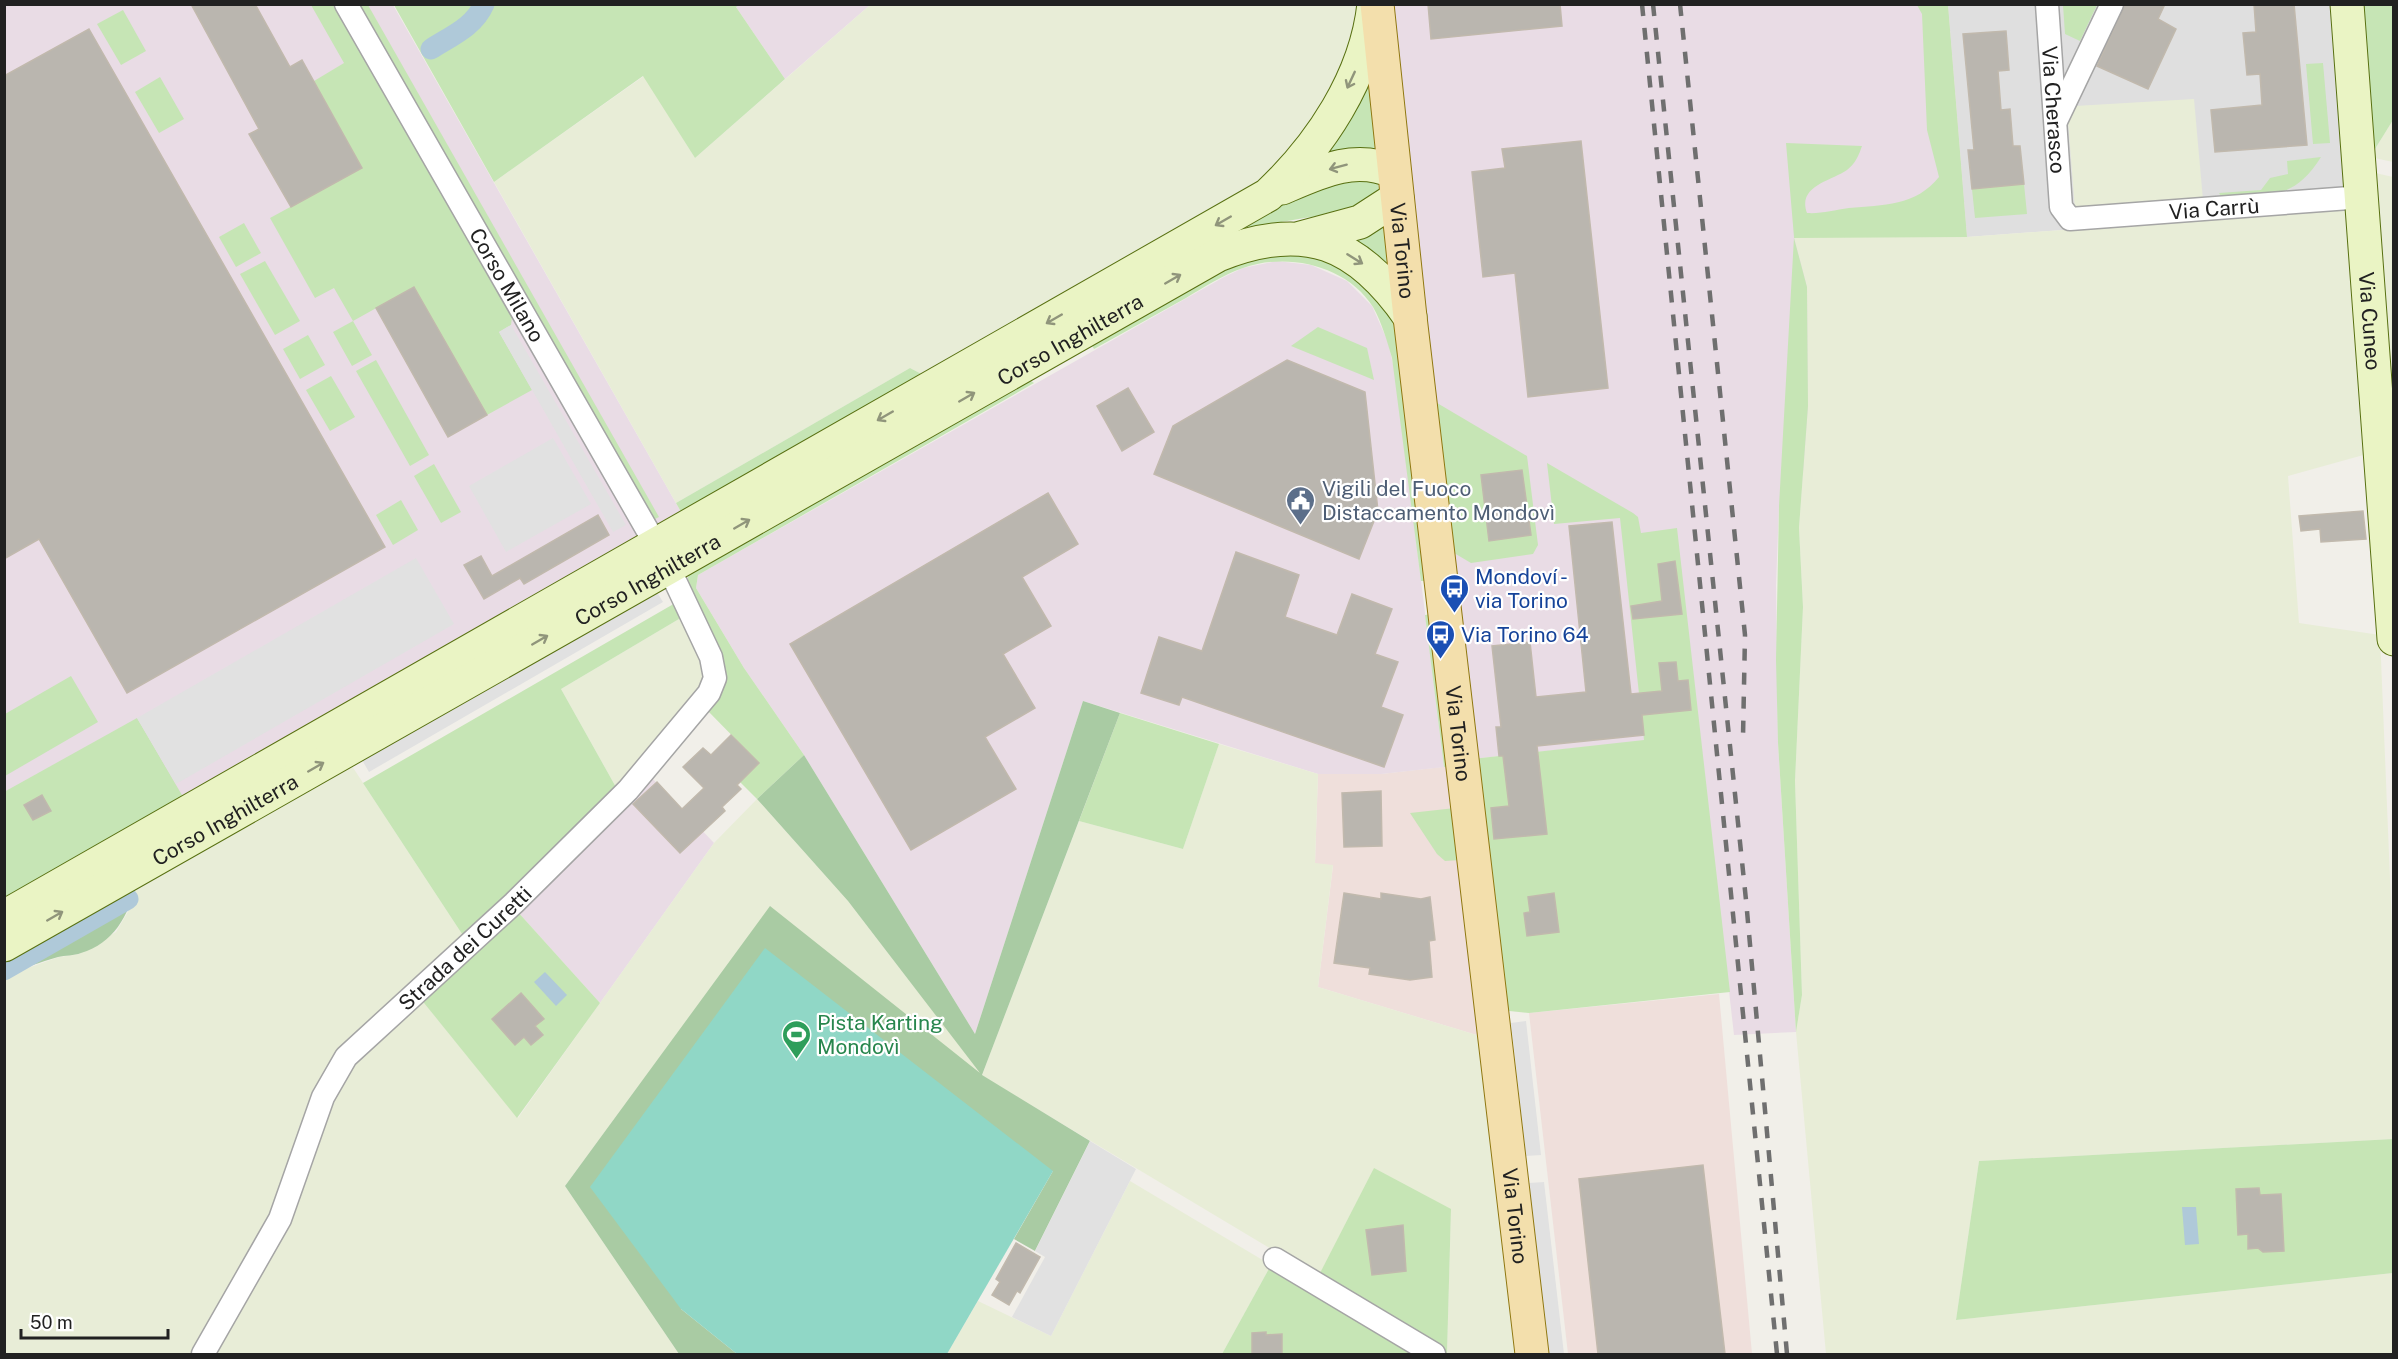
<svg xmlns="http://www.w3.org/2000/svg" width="2398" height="1359" font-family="'Public Sans',sans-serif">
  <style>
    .residential { fill: #dfdfdf }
    .commercial { fill: #efdfdb }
    .industrial { fill: #e9dce5 }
    .farmland { fill: #e8edd7 }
    .grass { fill: #c6e5b5 }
    .forest { fill: #a9cba3 }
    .pitch { fill: #90d7c6 }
    .parking { fill: #e1e1e1 }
    .water { fill: #afc9d9 }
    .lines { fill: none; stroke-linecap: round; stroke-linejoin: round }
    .canal { stroke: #afc9d9; stroke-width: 21 }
    .building { fill: #bab6af; stroke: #c1b9ad; stroke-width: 1.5 }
    .street-casing { stroke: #a5a5a5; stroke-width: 25 }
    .secondary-casing { stroke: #587011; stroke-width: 35 }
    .primary-casing { stroke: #8f7710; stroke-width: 35 }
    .street { stroke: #fff; stroke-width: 22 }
    .secondary { stroke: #eaf4c4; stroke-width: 33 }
    .primary { stroke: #f3dfac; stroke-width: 33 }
    .rail { stroke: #6f6f6f; stroke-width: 4.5; stroke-dasharray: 12 12; stroke-linecap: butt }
    .oneway { stroke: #90957b }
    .labels { text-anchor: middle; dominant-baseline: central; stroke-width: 4.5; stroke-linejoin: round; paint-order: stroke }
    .street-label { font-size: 21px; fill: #212121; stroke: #fff }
    .service-label { font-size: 21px; fill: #4e5e75; stroke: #fff; text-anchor: start }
    .transit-label { font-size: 21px; fill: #164399; stroke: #fff; text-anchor: start }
    .leisure-label { font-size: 21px; fill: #27864d; stroke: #fff; text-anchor: start }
  </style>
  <rect width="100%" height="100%" fill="#f1efe9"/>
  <path class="residential" d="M1948,5H2360L2351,209L1967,237Z"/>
  <g class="commercial">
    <path d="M1451,766L1480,1036L1318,987L1333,866L1315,864L1318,774H1381Z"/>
    <path d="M1719,994L1752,1354H1568L1529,1013Z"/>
  </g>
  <g class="industrial">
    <path d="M739,4L870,5L785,79L736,7Z"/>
    <path d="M5,5H393L685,519L5,905Z"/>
    <path d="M1389,5H1948L1967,237L1779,506L1776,585L1778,743L1796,1032L1734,1035L1700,735L1472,759Z"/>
    <path d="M1277,261L1311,265L1347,281L1372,306L1388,342L1396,378L1444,767L1381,774H1318L1083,701L975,1034L804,755L744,668L696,588L698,575L1224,277L1243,268Z"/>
    <path d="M650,776L714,843L600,1003L517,911Z"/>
  </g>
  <g class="farmland">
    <path d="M870,5H1357L1347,49L1328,93L1305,131L1273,168L1248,190L929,378L910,368L676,503L494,182L644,76L695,158Z"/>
    <path d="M2194,99L2203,200L2075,210L2068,121L2075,106Z"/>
    <path d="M2393,120V162L2370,157Z"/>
    <path d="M2371,172L2393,177V478Z"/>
    <path d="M2351,209L2367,454L2288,476L2299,623L2380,635L2393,952V1139L1979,1161L1956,1320L2393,1273V1354H1826L1796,1032L1802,995L1795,781L1803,607L1799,528L1808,406L1807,287L1794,237H1967Z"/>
    <path d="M684,616L699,648L704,682L617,789L561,689Z"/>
    <path d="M1219,744L1318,774L1315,863L1333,865L1318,987L1480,1036L1518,1354H1447L1451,1209L1318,1277L982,1076L770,907L565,1186L679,1354H215L348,1067L420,998L518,1118L714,843L757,799L848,901L982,1075L1079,821L1183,849Z"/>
    <path d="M350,763L464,937L360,1030L278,1206L195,1354H5V972L28,968L59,957L79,954L116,932L129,910L136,885Z"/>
    <path d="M1130,1181L1271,1265L1222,1354H947L978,1301L1051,1336Z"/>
  </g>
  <g class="grass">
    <path d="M311,5H333L512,317L511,325L499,332L532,390L487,415L414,287L353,321L372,355L352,366L333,332L353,321L334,288L315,298L270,218L362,168L314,81L344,63Z"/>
    <path d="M358,5H368L659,517L651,521Z"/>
    <path d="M394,5H739L736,7L785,79L695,158L643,76L494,182Z"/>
    <path d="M1917,5H1948L1967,237L1794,238L1807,287L1808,406L1799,528L1803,607L1795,781L1802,995L1796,1032L1778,743L1776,660L1779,506L1794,237L1786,143L1862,146C1859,155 1855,164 1847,170C1831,181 1797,186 1807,213C1821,214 1834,210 1849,208C1883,205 1916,206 1939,177L1927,130L1922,14Z"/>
    <path d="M2063,5H2097L2080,41L2065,34Z"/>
    <path d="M2360,5H2393V120L2370,157Z"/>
    <path d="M123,10L146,51L121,65L97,24Z"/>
    <path d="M2323,63L2330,143L2313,144L2306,64Z"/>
    <path d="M160,77L184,119L159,133L135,92Z"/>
    <path d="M1372,78L1379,151L1320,159Z"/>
    <path d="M2321,157C2294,200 2269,195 2224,201L2219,193L2261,190L2270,178L2288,174L2287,161Z"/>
    <path d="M1365,179L1378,184L1380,192C1341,221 1290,215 1245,231L1078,316L1272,209L1341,181Z"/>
    <path d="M2024,184L2027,214L1975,218L1972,189Z"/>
    <path d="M244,223L261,253L236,267L219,237Z"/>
    <path d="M1384,223L1391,273L1348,241Z"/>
    <path d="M1308,253L1348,269L1389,310L1398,331L1429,581H1421L1392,358C1387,341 1382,323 1373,307C1347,265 1287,252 1243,268C1223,275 1204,287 1186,298C1155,315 1125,332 1094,349L1090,342L1198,281L1254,255Z"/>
    <path d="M265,261L300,321L275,335L240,274Z"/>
    <path d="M1318,327L1367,348L1374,380L1291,346Z"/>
    <path d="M308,335L325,365L300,379L283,349Z"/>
    <path d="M376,360L429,455L410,466L356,371Z"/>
    <path d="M910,368L929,378L685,519L676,503Z"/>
    <path d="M331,376L355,417L330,431L306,390Z"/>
    <path d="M1028,379L1034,383L698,575L696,588L744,668L804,755L757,799L740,782L759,763L707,710L715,695L687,581L689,574Z"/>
    <path d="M1432,400L1527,456L1538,545L1533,554L1471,563L1449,550Z"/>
    <path d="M1547,463L1633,513L1638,517L1641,533L1677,528L1730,992L1529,1013L1500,1010L1472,759L1644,740L1620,518L1554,524Z"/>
    <path d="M434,464L461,512L441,523L414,476Z"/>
    <path d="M401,500L418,530L393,545L376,515Z"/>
    <path d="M677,602L684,616L561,689L617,789L464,937L363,783Z"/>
    <path d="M1432,614L1451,766L1444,767L1425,615Z"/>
    <path d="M71,676L98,722L5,776V714Z"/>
    <path d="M1120,713L1219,744L1183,849L1079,821Z"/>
    <path d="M137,718L186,802L5,905L4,792Z"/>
    <path d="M1455,808L1461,860L1445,861L1437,854L1410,813Z"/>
    <path d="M517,911L600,1003L517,1118L420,998Z"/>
    <path d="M2393,1139V1273L1956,1320L1979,1161Z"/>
    <path d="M1374,1168L1451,1209L1447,1354L1318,1277Z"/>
    <path d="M1271,1265L1422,1354H1222Z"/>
  </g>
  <g class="forest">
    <path d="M1083,701L1120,713L982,1075L1090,1141L1035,1251L1014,1239L1053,1171L681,1309L737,1354H679L565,1186L770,906L980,1073L848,901L757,799L804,755L975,1034Z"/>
    <path d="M136,885C128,916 114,943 81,953C74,956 65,955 58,957C40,962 24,969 5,972V960Z"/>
  </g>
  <path class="pitch" d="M765,948L1053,1171L947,1354H737L681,1309L590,1187Z"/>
  <g class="parking">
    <path d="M511,325L626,525L613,532L499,332Z"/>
    <path d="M553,438L591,504L506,552L469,486Z"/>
    <path d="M416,558L454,624L176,784L137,718Z"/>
    <path d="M655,589L663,602L369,772L362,760Z"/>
    <path d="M1526,1021L1541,1155L1526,1156L1511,1023Z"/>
    <path d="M1090,1141L1136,1169L1051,1336L1012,1317L1045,1257L1035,1251Z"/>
    <path d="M1544,1182L1564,1354H1549L1529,1183Z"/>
  </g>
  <g class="water">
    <path d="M545,972L567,995L556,1006L534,982Z"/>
    <path d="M2182,1207H2196L2199,1244L2185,1245Z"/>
  </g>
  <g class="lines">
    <g class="canal">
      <path d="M431,49C451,36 474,27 484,4"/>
      <path d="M4,970L128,899"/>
    </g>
  </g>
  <g class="building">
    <path d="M191,4H255L290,67L302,60L362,168L291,207L249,134L259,129Z"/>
    <path d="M1428,4H1560L1562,26L1431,39Z"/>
    <path d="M2125,4H2165L2158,19L2176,29L2148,89L2097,66Z"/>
    <path d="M2254,4H2294L2307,145L2215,152L2211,110L2262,105L2260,74L2247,75L2243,33L2256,32Z"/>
    <path d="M89,29L385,547L127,693L39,539L4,559V76Z"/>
    <path d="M2006,31L2009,70L1998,71L2001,110L2010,109L2013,146H2020L2024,184L1972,189L1968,150H1974L1963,34Z"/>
    <path d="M1581,141L1608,388L1528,397L1515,273L1483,277L1472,172L1505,168L1502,149Z"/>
    <path d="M414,287L487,415L448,437L376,308Z"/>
    <path d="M1287,360L1365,392L1378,511L1359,559L1154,474L1173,426Z"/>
    <path d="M1128,388L1154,432L1122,451L1097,406Z"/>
    <path d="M1522,470L1531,535L1489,541L1481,475Z"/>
    <path d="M1048,493L1078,544L1022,577L1051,626L1003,654L1035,708L985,737L1016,789L911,850L790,644Z"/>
    <path d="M2363,511L2366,539L2321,542L2320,529L2301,531L2299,516Z"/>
    <path d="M598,515L609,535L524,584L520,578L484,599L464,565L481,556L492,576Z"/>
    <path d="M1612,522L1631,694L1662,691L1659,663L1676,662L1678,681L1688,680L1691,710L1642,715L1644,735L1537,746L1547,834L1494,839L1491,808L1509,806L1503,756H1499L1496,727H1501L1492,646L1530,642L1536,697L1586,692L1569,526Z"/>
    <path d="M1236,552L1299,575L1285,617L1337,635L1352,594L1392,609L1375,654L1398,662L1381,707L1403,715L1384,767L1182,697L1179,705L1141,693L1159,637L1202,651Z"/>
    <path d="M1675,561L1682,614L1633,619L1631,606L1662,601L1658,564Z"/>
    <path d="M731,735L759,763L737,785L741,789L722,807L725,811L680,853L633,804L657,782L682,809L704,788L683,767L703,748L711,755Z"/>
    <path d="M1381,791L1382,846L1344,847L1342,793Z"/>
    <path d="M42,795L51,811L33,820L24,805Z"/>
    <path d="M1344,893L1381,899V893L1421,899L1430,897L1435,940L1429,941L1432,977L1410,980L1369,974L1370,968L1334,963Z"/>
    <path d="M1554,893L1559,932L1527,936L1524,913L1530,912L1528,897Z"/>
    <path d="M521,993L544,1019L535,1026L543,1035L531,1045L524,1037L515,1045L492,1019Z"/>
    <path d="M1703,1165L1725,1354H1598L1579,1179Z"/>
    <path d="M2259,1188L2260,1195L2281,1194L2284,1251L2263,1252L2258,1248L2248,1249V1234L2238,1235L2236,1189Z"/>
    <path d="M1403,1225L1406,1271L1372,1275L1366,1230Z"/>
    <path d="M1016,1243L1040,1257L1020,1293L1017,1291L1009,1305L992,1295L1000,1282L996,1279Z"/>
    <path d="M1266,1332V1335L1282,1334V1354H1252V1333Z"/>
  </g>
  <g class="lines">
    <defs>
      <g id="street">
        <path id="s1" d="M2047,4L2061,207L2070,219L2363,197"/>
        <path d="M2057,119L2112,4"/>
        <path d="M1275,1259L1434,1354"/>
        <path id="s2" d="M203,1354L280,1219L323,1097L346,1057L514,903L628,790L709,693L715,678L711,657L668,566L346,4"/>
      </g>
      <g id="secondary">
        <path id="s3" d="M2347,4L2394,639"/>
        <path d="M1282,188C1319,172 1355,154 1394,172"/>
        <path d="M1301,238L1360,222L1397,198"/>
        <path d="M4,917L1268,195C1320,146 1366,78 1374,4"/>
        <path id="s4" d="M4,945L1218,255C1305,220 1358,242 1410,317"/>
      </g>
      <g id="primary">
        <path id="s5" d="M1377,4L1410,317L1532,1354"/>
      </g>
    </defs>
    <use href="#street" class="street-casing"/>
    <use href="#secondary" class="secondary-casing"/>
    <use href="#primary" class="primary-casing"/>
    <use href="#street" class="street"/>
    <use href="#secondary" class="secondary"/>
    <use href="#primary" class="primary"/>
    <g class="rail">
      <path d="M1642,4L1777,1354"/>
      <path d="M1653,4L1746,900L1787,1354"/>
      <path d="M1680,4L1745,635L1743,737"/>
    </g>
  </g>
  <defs><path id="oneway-shaft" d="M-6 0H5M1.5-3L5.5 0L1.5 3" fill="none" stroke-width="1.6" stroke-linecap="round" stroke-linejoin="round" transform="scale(1.5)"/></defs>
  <g class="oneway">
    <use href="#oneway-shaft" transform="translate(1351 80) rotate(115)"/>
    <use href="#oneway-shaft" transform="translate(1338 167) rotate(165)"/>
    <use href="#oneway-shaft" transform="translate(1223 221) rotate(150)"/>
    <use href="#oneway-shaft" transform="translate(1355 259) rotate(32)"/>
    <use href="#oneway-shaft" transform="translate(1173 279) rotate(-30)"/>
    <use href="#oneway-shaft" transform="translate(1054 319) rotate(150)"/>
    <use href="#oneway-shaft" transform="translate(967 397) rotate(-30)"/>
    <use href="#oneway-shaft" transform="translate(885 416) rotate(150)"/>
    <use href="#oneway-shaft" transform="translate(742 524) rotate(-30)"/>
    <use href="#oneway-shaft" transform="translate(540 640) rotate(-30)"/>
    <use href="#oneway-shaft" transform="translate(316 767) rotate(-30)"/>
    <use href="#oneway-shaft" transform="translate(55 916) rotate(-30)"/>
  </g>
  <defs>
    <symbol id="civic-pin" viewBox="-11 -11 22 30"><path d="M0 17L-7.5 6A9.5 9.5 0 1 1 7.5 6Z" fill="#5c6f8a" stroke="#fff"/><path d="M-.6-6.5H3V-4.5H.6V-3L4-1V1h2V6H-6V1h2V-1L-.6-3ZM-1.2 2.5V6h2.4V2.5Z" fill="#fff"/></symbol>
    <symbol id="bus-pin" viewBox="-11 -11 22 30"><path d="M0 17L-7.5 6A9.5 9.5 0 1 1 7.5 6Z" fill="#1a4fb4" stroke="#fff"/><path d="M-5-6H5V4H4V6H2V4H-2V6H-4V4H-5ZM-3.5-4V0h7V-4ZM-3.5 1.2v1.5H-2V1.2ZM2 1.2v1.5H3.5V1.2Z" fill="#fff"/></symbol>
    <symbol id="stadium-pin" viewBox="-11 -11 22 30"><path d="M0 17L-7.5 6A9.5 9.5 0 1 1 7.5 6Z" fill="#2e9e5b" stroke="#fff"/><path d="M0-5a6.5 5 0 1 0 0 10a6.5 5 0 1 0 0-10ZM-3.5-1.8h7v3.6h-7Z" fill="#fff"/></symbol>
  </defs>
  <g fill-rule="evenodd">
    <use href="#civic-pin" x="1284" y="484" width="33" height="45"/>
    <use href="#bus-pin" x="1438" y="572" width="33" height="45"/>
    <use href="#bus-pin" x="1424" y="618" width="33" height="45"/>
    <use href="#stadium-pin" x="780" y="1018" width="33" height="45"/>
  </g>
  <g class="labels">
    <g class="street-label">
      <text stroke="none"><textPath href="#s1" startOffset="106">Via Cherasco</textPath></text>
      <text stroke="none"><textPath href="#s1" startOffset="363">Via Carrù</textPath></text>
      <text stroke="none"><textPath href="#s5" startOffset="248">Via Torino</textPath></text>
      <text transform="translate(507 285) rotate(60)">Corso Milano</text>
      <text stroke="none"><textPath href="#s3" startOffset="318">Via Cuneo</textPath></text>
      <text stroke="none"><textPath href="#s4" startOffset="1226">Corso Inghilterra</textPath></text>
      <text stroke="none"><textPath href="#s4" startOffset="740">Corso Inghilterra</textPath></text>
      <text stroke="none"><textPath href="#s5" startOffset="734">Via Torino</textPath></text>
      <text stroke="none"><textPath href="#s4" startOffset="254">Corso Inghilterra</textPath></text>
      <text stroke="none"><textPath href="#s2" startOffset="492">Strada dei Curetti</textPath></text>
      <text stroke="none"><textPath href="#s5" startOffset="1220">Via Torino</textPath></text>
    </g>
    <g class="service-label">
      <text x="1322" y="488">Vigili del Fuoco<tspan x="1322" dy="24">Distaccamento Mondovì</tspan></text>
    </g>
    <g class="transit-label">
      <text x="1475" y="576">Mondoví -<tspan x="1475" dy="24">via Torino</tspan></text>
      <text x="1461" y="634">Via Torino 64</text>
    </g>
    <g class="leisure-label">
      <text x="817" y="1022">Pista Karting<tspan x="817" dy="24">Mondovì</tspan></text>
    </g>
  </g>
  <rect width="2398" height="1359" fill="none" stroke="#212121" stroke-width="12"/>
  <path d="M21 1329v9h147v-9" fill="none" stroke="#212121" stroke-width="3"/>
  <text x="30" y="1329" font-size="18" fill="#212121" stroke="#ffffff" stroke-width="4.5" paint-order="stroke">50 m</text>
</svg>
